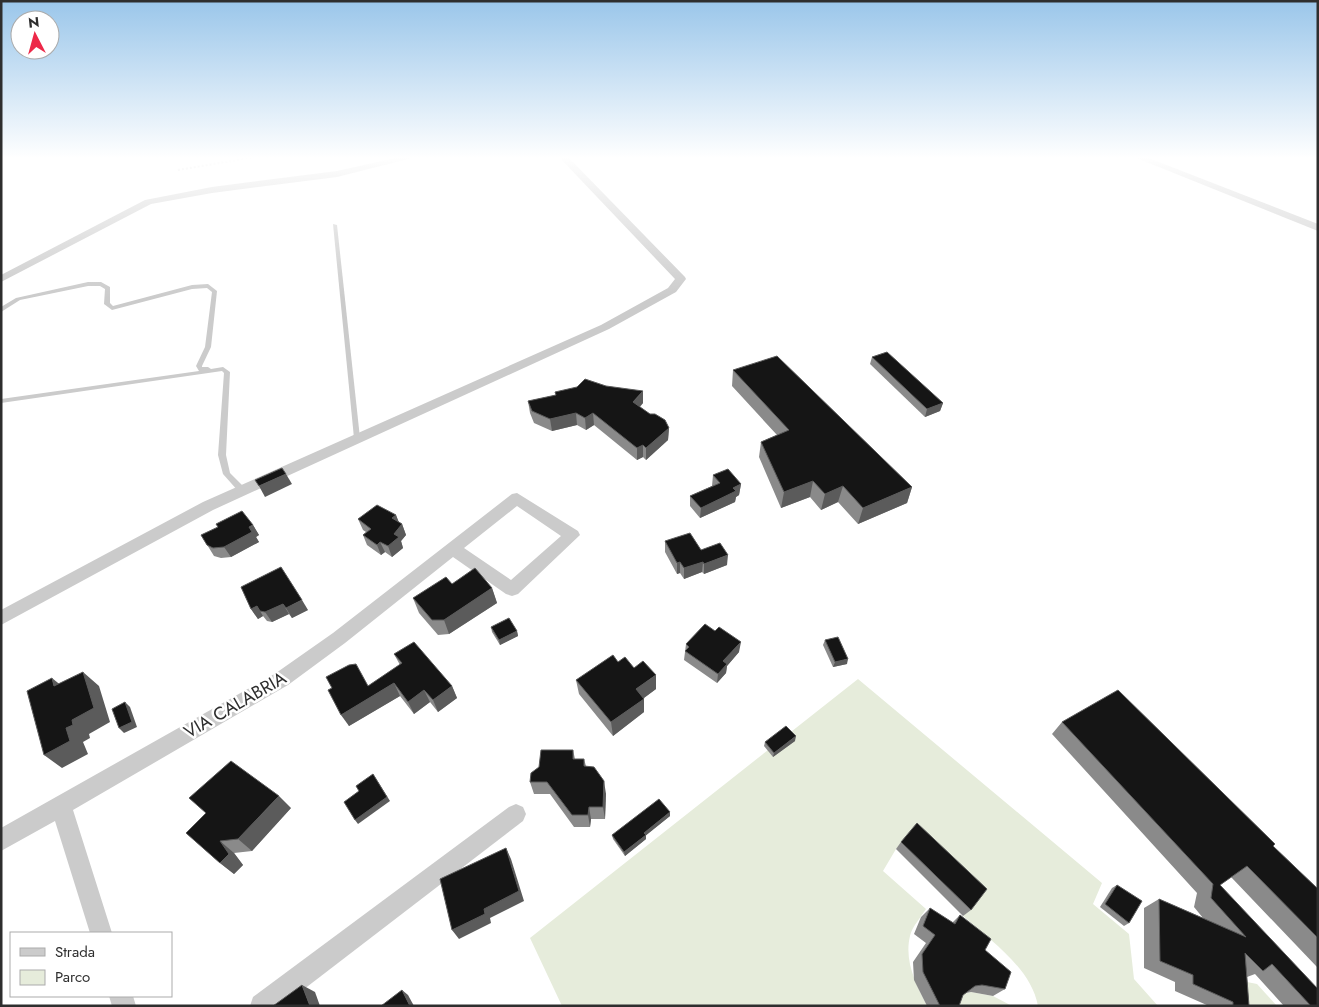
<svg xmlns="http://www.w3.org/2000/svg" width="1319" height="1007" font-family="Jost,sans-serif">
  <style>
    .green { fill: #e6ecdb }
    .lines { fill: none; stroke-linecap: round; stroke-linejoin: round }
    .path { stroke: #cbcbcb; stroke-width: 2; stroke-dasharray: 2 2; stroke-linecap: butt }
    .service { fill: #cbcbcb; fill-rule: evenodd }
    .minor { fill: #cbcbcb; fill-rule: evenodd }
    .wall { fill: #8a8a8a }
    .shaded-wall { fill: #5b5b5b }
    .building { fill: #151515; stroke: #5b5b5b }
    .labels { text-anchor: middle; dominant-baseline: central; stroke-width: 5; stroke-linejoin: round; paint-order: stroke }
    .near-street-label { font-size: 18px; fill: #2e2e2e; stroke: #fff }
  </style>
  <rect width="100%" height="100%" fill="#fff"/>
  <g class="green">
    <path d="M858,679L1102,883L1093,904L1129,934L1134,979L1158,1006H1038C1031,968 991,941 963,916L980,897L912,831L896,849L883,871L926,909C921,917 912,927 910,936C904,961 916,984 927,1006H562L530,938Z"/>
    <path d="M1237,980L1257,984L1277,1006H1235Z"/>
    <path d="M971,992L993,996L1012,1006H950L964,993Z"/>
  </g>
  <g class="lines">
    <path class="path" d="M178,170L255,157"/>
    <g class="service">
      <path d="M333,224L337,225L360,438L357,440L354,438Z"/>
      <path d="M88,282H101L110,287V303L113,306L192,285L208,284L217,291L211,347L202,366V367H208L211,369L223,367L230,372L226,455L230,473L245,488L246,490L245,492H239L223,474L218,455L224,373L222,371L1,403V399L199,371L196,366L205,347L212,292L207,288L192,289L112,310L104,304L105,289L100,286H88L20,300L1,312V307L16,298Z"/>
    </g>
    <g class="minor">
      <path d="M400,157H416L337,177L212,193L151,204L1,282V275L145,200L212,187L337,171Z"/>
      <path d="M559,157H568L685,277L686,279L676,292L609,329L213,510L1,625V610L203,502L601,325L668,288L675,279Z"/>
      <path d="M1134,157H1146L1318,224V231Z"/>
      <path d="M517,493L578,531L580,535L518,594L512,596L506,594L453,557L345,643L288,685L73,810L112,933H90L55,821L1,851V828L276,673L333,633L512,494ZM517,506L561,536L511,580L464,548Z"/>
      <path d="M516,804L523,807L526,814L523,821L282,1006H250L253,997L509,807Z"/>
      <path d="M109,996H133L136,1006H112Z"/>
    </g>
  </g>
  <g class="wall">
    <path d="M872,357L943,403L940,411L925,417L870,364Z"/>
    <path d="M733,370L912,487L907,503L858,524L838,502L821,510L810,497L781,508L759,457L761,442L777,435L732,386Z"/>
    <path d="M555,392L643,403L640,407L669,428L668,440L646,460L643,457L637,460L594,425L586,430L577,425L552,431L534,423L530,413L528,401L556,395Z"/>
    <path d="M713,475L741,484L739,495L736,497L735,502L700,518L690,506V496L712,486Z"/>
    <path d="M396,515L398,521L402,524L406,535L401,541L403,548L392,557L385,552L381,555L367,545L363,535L366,532L363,530L358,519Z"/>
    <path d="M253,525L259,535L256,537L259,542L231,557L221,558L214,556L201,535Z"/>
    <path d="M665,541L701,550L727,565L704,574L702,572L684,579L680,573L677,574L665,552Z"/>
    <path d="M452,584L492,588L497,603L449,634L438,635L419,613L413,598Z"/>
    <path d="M241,587L308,610L292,618L289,614L272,622L267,621L263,616L258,619L251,609Z"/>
    <path d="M491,627L517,631L518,636L500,645L492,632Z"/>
    <path d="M825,640L847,664L833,667L823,645Z"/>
    <path d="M686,644L739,652L727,666L726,673L717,683L684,660Z"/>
    <path d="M394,654L452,686L457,698L438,712L430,702L414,714L400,696L349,726L332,688L368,686L400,665Z"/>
    <path d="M618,662L634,668L656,689L644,698V712L613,736L579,694L576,680Z"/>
    <path d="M1062,722L1273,846L1318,889L1317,967L1231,877L1220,885L1318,1006H1284L1255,974L1247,977L1249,1006H1209L1175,991V982L1144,968V908L1159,899L1203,918L1194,907L1197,893L1052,734Z"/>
    <path d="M795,741L773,757L764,746L765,742Z"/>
    <path d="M573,750L575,759H584L586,766L606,794L605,819H591L590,827H574L550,794H534L530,782Z"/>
    <path d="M291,808L252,851L234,853L243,865L234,874L220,863L186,833Z"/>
    <path d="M670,812V816L646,835V839L625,856L613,839L612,835Z"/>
    <path d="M901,842L971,910L963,916L896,849Z"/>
    <path d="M1117,885L1129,923L1124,926L1100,907L1112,888Z"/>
    <path d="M930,908L952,923L960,915L985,950L1005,989L993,996L971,992L966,993L963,995L959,1006H927L914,980L913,962L926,943L914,934L921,917Z"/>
  </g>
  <g class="shaded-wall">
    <path d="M643,391V403L633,414V402Z"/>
    <path d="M943,403L940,411L925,417L927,409Z"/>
    <path d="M576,413L577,425L552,431L550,419Z"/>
    <path d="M593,413L594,425L586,430L585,418Z"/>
    <path d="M669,428L668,440L646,460V448Z"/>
    <path d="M643,445V457L637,460V448Z"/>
    <path d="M286,474L292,484L265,497L259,486Z"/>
    <path d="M813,481L810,497L781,508L784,492Z"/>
    <path d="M741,484L739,495L736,497L735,502L700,518L701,508L733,488Z"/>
    <path d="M843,486L838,502L821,510L825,494Z"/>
    <path d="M912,487L907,503L858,524L863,508Z"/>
    <path d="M396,515L400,525L392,518Z"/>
    <path d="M402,524L406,535L401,541L403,548L392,557L388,546L394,534Z"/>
    <path d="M253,525L259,535L256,537L259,542L231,557L224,547Z"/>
    <path d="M380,542L385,552L381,555L377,545Z"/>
    <path d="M728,555L727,565L704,574V564Z"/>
    <path d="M680,562V573L677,574V563Z"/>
    <path d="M703,562L702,572L684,579V568Z"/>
    <path d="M492,588L497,603L449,634L444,620Z"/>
    <path d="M302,600L308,610L292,618L286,608Z"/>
    <path d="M283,604L289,614L272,622L265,612Z"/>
    <path d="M257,606L263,616L258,619L251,609Z"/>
    <path d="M517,631L518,636L500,645L499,640Z"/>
    <path d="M741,642L739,652L727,666L726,673L717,683L718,674L723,661Z"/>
    <path d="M848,659L847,664L833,667L835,662Z"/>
    <path d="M83,672L99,686L110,722L89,734L90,738L83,742L88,754L62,768L44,755L72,720Z"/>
    <path d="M656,675V689L637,703L636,689Z"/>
    <path d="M52,678L69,692L54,686Z"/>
    <path d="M394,683L400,696L349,726L341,715Z"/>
    <path d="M452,686L457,698L438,712L433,700Z"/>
    <path d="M424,690L430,702L414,714L408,702Z"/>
    <path d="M644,699V712L613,736L611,722Z"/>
    <path d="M125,702L130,707L137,727L124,733L119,728Z"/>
    <path d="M796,736L795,741L773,757L774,753Z"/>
    <path d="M373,774L390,801L358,824L355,820Z"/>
    <path d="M604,781L606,794L605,819L603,807Z"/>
    <path d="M279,796L291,808L252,851L238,839Z"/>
    <path d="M589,807L591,819L590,827L588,815Z"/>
    <path d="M670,812V816L644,837V833Z"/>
    <path d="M646,835V839L625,856L624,852Z"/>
    <path d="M220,841L234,853L243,865L234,874L220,863Z"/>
    <path d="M506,848L511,859L524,901L490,918L491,923L459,939L452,930L484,909Z"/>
    <path d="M302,985L315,992L320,1006H310Z"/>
    <path d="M402,990L408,995L414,1006H410Z"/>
  </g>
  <g class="building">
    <path d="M887,352L943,403L927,409L872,357Z"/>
    <path d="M777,356L912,487L863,508L843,486L825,494L813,481L784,492L761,442L789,430L733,370Z"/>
    <path d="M585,379L606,386L643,391L633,402L650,414H655L665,420L669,428L646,448L643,445L637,448L593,413L585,418L576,413L550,419L532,411L528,401L556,395L555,392L577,387Z"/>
    <path d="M282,468L286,474L259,486L255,480Z"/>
    <path d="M728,469L741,484L733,488L736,491L701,508L690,496L720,483L713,475Z"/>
    <path d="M377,505L396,515L392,518L402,524L394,534L399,537L388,546L380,542L377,545L363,535L371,529L358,519Z"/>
    <path d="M242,511L253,525L249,527L252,532L224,547L213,548L207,545L201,535L218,527L216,524Z"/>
    <path d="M690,533L701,550L720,543L728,555L704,564L703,562L684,568L680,562L677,563L665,541Z"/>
    <path d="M281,567L302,600L286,608L283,604L265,612L260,611L257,606L251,609L241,587Z"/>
    <path d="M475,568L492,588L444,620H432L413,598L446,577L452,584Z"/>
    <path d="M509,618L517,631L499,640L491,627Z"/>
    <path d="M705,624L715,631L719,627L741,642L723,661L727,664L718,674L685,651L689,647L686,644Z"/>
    <path d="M838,637L848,659L835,662L825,640Z"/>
    <path d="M414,642L452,686L433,700L424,690L408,702L394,683L341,715L328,690L332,688L326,677L349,665L356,664L368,686L402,663L394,654Z"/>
    <path d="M613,655L618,662L625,657L634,668L643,661L656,675L636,689L644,699L611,722L576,680Z"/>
    <path d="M83,672L94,708L72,720L73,725L66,728L70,741L44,755L27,691L52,678L54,686Z"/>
    <path d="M1118,690L1275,844L1273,846L1318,889V938L1247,866L1220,885L1318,989V1006H1311L1272,964L1263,971L1245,953L1249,1006H1233V1002L1193,984V975L1160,961L1159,899L1246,937L1211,898L1213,884L1062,722Z"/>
    <path d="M125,702L132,722L119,728L112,709Z"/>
    <path d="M786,726L796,736L774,753L765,742Z"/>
    <path d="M541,750H573V759H584V766L594,767L604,781L603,807H589L588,815H572L547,782H530L531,773L539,767Z"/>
    <path d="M231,761L279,796L238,839L220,841L229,854L220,863L186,833L206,813L189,798Z"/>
    <path d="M373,774L387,797L355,820L344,802L359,791L356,786Z"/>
    <path d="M659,799L670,812L644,833L646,835L624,852L612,835Z"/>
    <path d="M917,823L987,889L971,910L901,842Z"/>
    <path d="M506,848L519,891L484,909L485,914L452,930L440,879Z"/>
    <path d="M1117,885L1142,901L1129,923L1105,904Z"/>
    <path d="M930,908L955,924L960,915L991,939L985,950L1011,972L1005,989L982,985L975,986L963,995L959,1006H940L923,972L922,954L935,935L923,926Z"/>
    <path d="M302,985L310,1006H273Z"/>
    <path d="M402,990L410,1006H381Z"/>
  </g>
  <linearGradient id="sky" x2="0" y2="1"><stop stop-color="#9ac6ea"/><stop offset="0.53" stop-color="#fff"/><stop offset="1" stop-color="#fff" stop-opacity="0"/></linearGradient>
  <rect width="1319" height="298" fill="url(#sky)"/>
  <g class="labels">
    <g class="near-street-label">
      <text transform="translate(235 705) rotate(-30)">VIA CALABRIA</text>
    </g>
  </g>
  <rect width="1319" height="1007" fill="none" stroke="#2e2e2e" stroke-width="5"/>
  <rect x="10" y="932" width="162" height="65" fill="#ffffff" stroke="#ababab"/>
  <rect x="20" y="948" width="25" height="8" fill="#cbcbcb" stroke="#ababab"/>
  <text x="55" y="957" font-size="15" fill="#2e2e2e">Strada</text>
  <rect x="20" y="970" width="25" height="15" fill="#e6ecdb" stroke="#ababab"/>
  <text x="55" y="982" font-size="15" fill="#2e2e2e">Parco</text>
  <g transform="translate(35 35) rotate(354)"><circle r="24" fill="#ffffff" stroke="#ababab"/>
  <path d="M0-4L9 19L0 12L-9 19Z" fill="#ed2848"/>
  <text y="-8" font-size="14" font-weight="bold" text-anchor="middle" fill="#2e2e2e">N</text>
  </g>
</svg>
